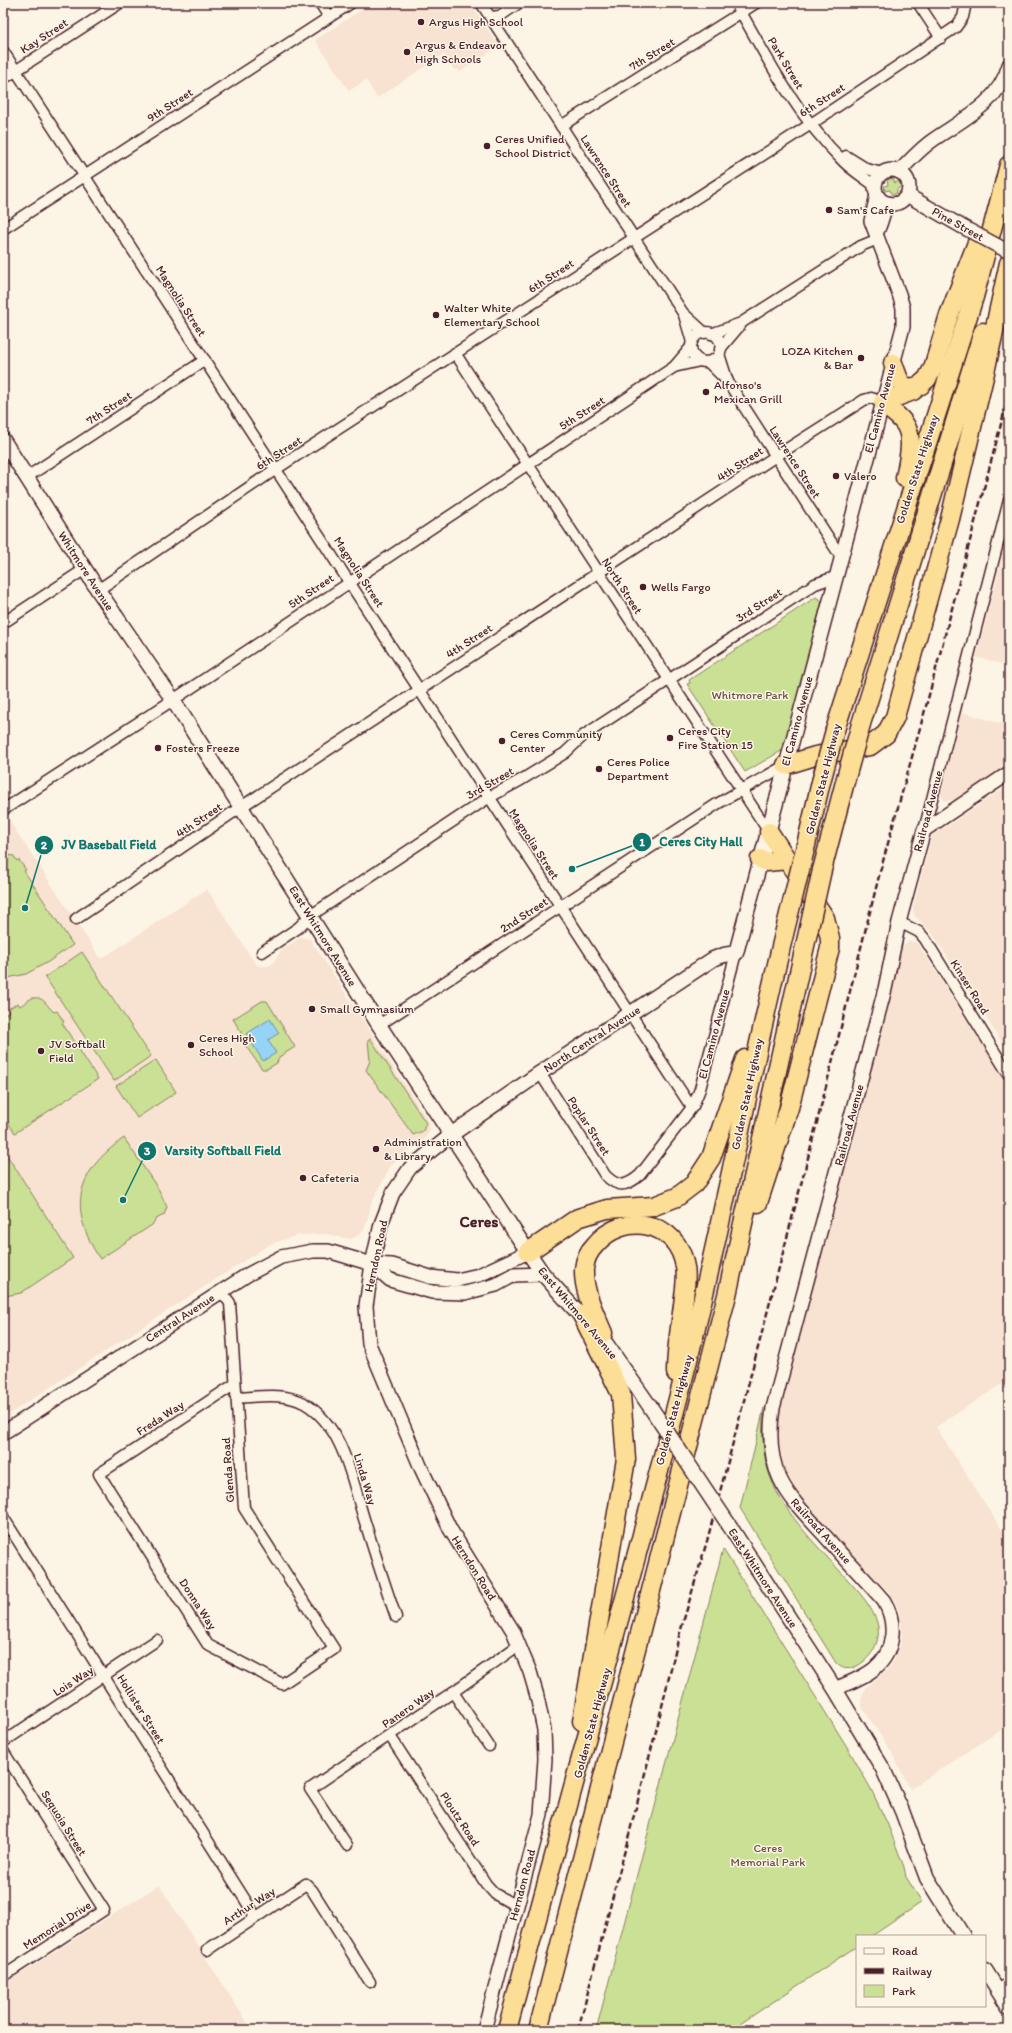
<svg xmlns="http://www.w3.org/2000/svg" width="1012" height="2033" font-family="Itim,sans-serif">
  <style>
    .built { fill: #f8e2d1 }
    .green { fill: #c9e095; stroke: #8a8060 }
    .water { fill: #95d4f6; stroke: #778ca5 }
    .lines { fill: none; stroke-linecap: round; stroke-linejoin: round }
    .minor-casing { stroke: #4a1f2b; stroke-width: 13 }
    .tertiary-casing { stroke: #4a1f2b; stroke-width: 16 }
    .secondary-casing { stroke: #4a1f2b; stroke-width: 17 }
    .motorway-casing { stroke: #4a1f2b; stroke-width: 21 }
    .minor { stroke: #fcf5e5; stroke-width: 10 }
    .tertiary { stroke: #fcf5e5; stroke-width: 13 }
    .secondary { stroke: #fcf5e5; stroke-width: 14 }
    .motorway { stroke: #fcde96; stroke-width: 18 }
    .rail { stroke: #4a1f2b; stroke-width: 2.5; stroke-dasharray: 6 3; stroke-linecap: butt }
    .tertiary-bridge-casing { stroke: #4a1f2b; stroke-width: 16; stroke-linecap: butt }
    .secondary-bridge-casing { stroke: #4a1f2b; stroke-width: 17; stroke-linecap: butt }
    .motorway-bridge-casing { stroke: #4a1f2b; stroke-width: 21; stroke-linecap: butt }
    .tertiary-bridge { stroke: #fcf5e5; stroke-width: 13 }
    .secondary-bridge { stroke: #fcf5e5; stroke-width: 14 }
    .motorway-bridge { stroke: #fcde96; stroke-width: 18 }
    .poi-dot { fill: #4a1f2b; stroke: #fcf5e5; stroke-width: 1.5 }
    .labels { text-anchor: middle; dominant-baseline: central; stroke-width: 3; stroke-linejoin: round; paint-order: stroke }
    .poi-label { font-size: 12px; fill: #4a1f2b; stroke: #fcf5e5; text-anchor: start }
    .street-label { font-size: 12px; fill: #4a1f2b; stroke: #fcf5e5 }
    .park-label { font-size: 12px; fill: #6a4f46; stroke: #fcf5e5 }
    .district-label { font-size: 16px; font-weight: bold; fill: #4a1f2b; stroke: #fcf5e5 }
    .leader { fill: none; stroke: #0f766e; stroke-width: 1.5 }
    .callout-dot { fill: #0f766e; stroke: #fcf5e5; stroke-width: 1.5 }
    .mark-label { font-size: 12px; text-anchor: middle; font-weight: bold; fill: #fff }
    .callout-label { font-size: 13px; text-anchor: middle; font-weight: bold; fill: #0f766e; stroke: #fcf5e5; stroke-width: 3; stroke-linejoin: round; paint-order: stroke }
  </style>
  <rect width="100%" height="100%" fill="#fcf5e5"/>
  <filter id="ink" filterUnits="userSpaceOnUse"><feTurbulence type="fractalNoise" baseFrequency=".025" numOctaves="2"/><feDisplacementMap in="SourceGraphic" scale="8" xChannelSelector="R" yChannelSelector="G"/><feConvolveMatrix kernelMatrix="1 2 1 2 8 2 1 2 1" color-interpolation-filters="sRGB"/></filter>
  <g filter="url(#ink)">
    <g class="built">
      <path d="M372,3H470L499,46L460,72L457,69L454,70L444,54L377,98L366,80L349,91L315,40Z"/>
      <path d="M1009,533V666L976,657Z"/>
      <path d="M962,712L1009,726V739L1001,770L956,800L945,801L940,793Z"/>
      <path d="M1009,785V1054L932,933L914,915L913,908L932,836Z"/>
      <path d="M8,819L101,959L207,889L255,963L259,966H268L273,963L281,950L301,937L310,939L429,1122L430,1131L424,1140L400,1156L390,1167L371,1204L365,1228L358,1236L350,1239L326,1234L299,1235L270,1244L3,1418V822Z"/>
      <path d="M908,941L915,942L918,944L1009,1087V1379L936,1427L1009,1541V1725L910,1789L892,1753L862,1707L861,1700L865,1688L885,1672L894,1661L900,1647L902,1634L901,1620L896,1604L889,1592L839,1542L838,1537L828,1526H824L799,1495L784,1467L779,1440V1424L780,1412L902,947Z"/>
      <path d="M159,1885L252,2030H3V1985Z"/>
    </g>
    <g class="green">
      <path d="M893,178L895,183L899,181L901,187L897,189V193L892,195L890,190L885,191L884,186L888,185L887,180Z"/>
      <path d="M816,597L822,601L783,750L745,772L687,684L690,683L689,680Z"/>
      <path d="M3,848L8,855L14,856L17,861L19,860L26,870L24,871L73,945L48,962L26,974L3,979Z"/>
      <path d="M82,952L151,1056L114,1081L45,977Z"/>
      <path d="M32,998C45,996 46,1006 54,1012L57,1011L64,1022L62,1023L98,1079L15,1133L3,1115V1016L9,1012L8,1009L18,1003L20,1006Z"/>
      <path d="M262,1001H267L295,1047L279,1057L277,1063L267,1069H262L240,1038L241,1032L233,1019Z"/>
      <path d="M370,1038L426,1123L423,1131L413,1135L366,1070L370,1061L368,1040Z"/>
      <path d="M156,1060L176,1092L137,1118L116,1086Z"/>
      <path d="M124,1138L159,1190L167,1207L164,1215L156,1219L152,1225L100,1259C67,1208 76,1172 124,1138Z"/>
      <path d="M3,1149L73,1258L21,1293L5,1296H3Z"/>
      <path d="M764,1408C760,1441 764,1472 782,1501C800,1530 826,1555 848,1580C858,1591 869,1603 875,1617C884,1636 874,1658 855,1667C847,1670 842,1669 836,1663L740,1508Z"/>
      <path d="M723,1549L849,1750L871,1789L888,1825L904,1867L906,1877L922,1902L872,1936H857V1946L731,2030H596Z"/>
    </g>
    <path class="water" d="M270,1019L279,1033L268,1040L276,1053L263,1061L246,1034Z"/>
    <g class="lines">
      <defs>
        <g id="minor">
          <path d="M320,3L329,17"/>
          <path d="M481,3L683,313L705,333"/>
          <path d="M736,3C767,59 798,117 844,162C853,171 865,178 875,186"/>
          <path d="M918,3L941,38"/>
          <path d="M490,17L500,16L519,3"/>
          <path d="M3,51L688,1102L693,1106"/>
          <path d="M3,79L120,3"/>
          <path d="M561,126L756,3"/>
          <path d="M846,156L867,169L882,173"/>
          <path d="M3,229L351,3"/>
          <path d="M684,315L692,342"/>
          <circle cx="706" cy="347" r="15"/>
          <path d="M711,334L741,323L861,246L878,239"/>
          <path d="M720,349L741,324"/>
          <path d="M455,353L769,832"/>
          <path d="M719,354L728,382"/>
          <path d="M708,362L728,382L841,557"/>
          <path d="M674,367L700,361"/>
          <path d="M27,477L205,360"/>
          <path d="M98,590L276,469L811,124L956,27L963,17L966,3"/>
          <path d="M3,623L85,569"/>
          <path d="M3,810L173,700L674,367L691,347"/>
          <path d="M924,830L1009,500"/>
          <path d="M76,919L241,807L776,456L864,400L871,398L883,402"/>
          <path d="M899,922L919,932L925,939L1009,1075"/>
          <path d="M262,952L298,928L310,916L488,798L521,780L565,753L583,736L815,584L835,577"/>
          <path d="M379,1025L717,804L786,765"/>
          <path d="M540,1073L605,1175C618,1188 626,1187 640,1175L693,1106L700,1089L736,953"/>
          <path d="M221,1291L230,1303L244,1508L334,1649L282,1684L208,1645L99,1474L235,1384"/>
          <path d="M236,1398C258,1397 284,1392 304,1403C345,1427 352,1482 365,1522C375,1554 385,1586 396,1617"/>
          <path d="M3,1517L256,1917"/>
          <path d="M453,1692L489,1746"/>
          <path d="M390,1736L486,1884L495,1894L516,1906"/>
          <path d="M3,1742L157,1640"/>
          <path d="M3,1751L104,1910L8,1973L3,1974"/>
          <path d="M347,1845L310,1789L453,1692L519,1645"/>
          <path d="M207,1950L306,1884L312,1890L370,1982"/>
          <path d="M997,1989L1009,1982"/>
        </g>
        <g id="tertiary">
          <circle cx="892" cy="187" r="17"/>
          <path d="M899,172C910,160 920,149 933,140C963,119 999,103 1009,65"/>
          <path d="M907,195L961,226"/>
          <path d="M876,233C882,224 882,213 888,203"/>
          <path d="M786,765L903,327V308L899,294L871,221L877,195"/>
          <path d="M452,1134L410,1168L393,1193L381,1224L372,1264L366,1306L369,1344L421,1468L450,1529L513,1631L530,1672L537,1696L544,1730L545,1759L541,1815L484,2030"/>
          <path d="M372,1264L390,1280L432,1292L465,1293L496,1285L514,1275L543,1274"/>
          <path d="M3,1433L247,1275L281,1257L313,1251H328L372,1264L392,1265L430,1277L457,1280L479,1275L528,1252"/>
          <path d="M835,1689C848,1683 863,1678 874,1669C895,1652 897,1623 884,1601C865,1579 845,1559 826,1537C786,1494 763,1472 773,1408L885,989L899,922L924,830L1009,773"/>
        </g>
        <g id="secondary">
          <path d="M3,440L98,590L173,700L379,1025L528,1252L543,1274L607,1345L649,1405"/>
          <path d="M452,1134L540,1073L713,959L724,955L736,953L786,765"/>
          <path d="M729,1525L835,1689L883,1769L902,1811L927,1878L963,1936"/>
          <path d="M985,1970L1009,2008"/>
        </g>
        <g id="motorway">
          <path d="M893,363C899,379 900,393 921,385"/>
          <path d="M905,478C908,462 915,437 904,423C898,414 889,411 883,402L913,391L927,379L933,368L949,315L978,240"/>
          <path d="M861,724L983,332"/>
          <path d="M835,730L974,297L1009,165"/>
          <path d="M786,765L815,756L870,746L886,734L895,717L950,519L984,377L1009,263"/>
          <path d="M806,845L821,782"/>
          <path d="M760,859L767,862L788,860"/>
          <path d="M822,870L846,778"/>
          <path d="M758,1203L789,1108L830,948V938L825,918L769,832"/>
          <path d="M528,1252L578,1218L607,1209L654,1206L677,1197L694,1184L711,1158L745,1059"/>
          <path d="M603,1333C595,1314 583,1291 584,1269C585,1259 588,1252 595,1245C623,1211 678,1220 685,1267C687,1277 685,1287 684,1297C681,1323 676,1348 676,1373"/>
          <path d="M582,1721L626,1459L621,1394L582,1315"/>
          <path d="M507,2030C566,1808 630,1587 687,1364C726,1211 753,1055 792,902"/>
          <path d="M538,2030L727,1295L809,928"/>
        </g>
      </defs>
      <use href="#minor" class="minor-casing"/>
      <use href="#tertiary" class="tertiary-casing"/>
      <use href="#secondary" class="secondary-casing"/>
      <use href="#motorway" class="motorway-casing"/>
      <use href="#minor" class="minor"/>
      <use href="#tertiary" class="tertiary"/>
      <use href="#secondary" class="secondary"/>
      <use href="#motorway" class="motorway"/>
      <path class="rail" d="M578,2030L656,1731L679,1636L707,1541L809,1154L880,872L925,710L1009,394"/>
      <defs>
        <path id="tertiary-bridge" d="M961,226L1009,252"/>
        <path id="secondary-bridge" d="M649,1405L729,1525"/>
        <g id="motorway-bridge">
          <path d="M846,778L861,724"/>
          <path d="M821,782L835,730"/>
          <path d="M792,902L806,845"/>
          <path d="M809,928L822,870"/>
        </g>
      </defs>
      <use href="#tertiary-bridge" class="tertiary-bridge-casing"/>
      <use href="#secondary-bridge" class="secondary-bridge-casing"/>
      <use href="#motorway-bridge" class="motorway-bridge-casing"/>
      <use href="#tertiary-bridge" class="tertiary-bridge"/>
      <use href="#secondary-bridge" class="secondary-bridge"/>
      <use href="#motorway-bridge" class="motorway-bridge"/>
    </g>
  </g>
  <g class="poi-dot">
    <circle cx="421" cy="22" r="4"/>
    <circle cx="407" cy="52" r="4"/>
    <circle cx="487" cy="146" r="4"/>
    <circle cx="829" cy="210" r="4"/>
    <circle cx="436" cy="315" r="4"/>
    <circle cx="861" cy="358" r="4"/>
    <circle cx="706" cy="392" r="4"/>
    <circle cx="836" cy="476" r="4"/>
    <circle cx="643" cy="587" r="4"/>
    <circle cx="670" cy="738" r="4"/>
    <circle cx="502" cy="741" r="4"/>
    <circle cx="158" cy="748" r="4"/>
    <circle cx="599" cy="769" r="4"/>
    <circle cx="312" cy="1009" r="4"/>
    <circle cx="191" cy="1045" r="4"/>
    <circle cx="41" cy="1051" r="4"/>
    <circle cx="376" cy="1149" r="4"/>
    <circle cx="303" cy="1178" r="4"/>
  </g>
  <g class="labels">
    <g class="poi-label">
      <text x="429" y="22">Argus High School</text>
      <text x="415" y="45">Argus &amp; Endeavor<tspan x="415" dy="14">High Schools</tspan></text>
      <text x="495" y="139">Ceres Unified<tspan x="495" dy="14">School District</tspan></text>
      <text x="837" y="210">Sam's Cafe</text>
      <text x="444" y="308">Walter White<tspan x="444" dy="14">Elementary School</tspan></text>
      <text x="853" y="351" text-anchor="end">LOZA Kitchen<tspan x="853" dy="14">&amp; Bar</tspan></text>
      <text x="714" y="385">Alfonso's<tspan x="714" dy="14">Mexican Grill</tspan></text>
      <text x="844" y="476">Valero</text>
      <text x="651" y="587">Wells Fargo</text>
      <text x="678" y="731">Ceres City<tspan x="678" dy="14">Fire Station 15</tspan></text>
      <text x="510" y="734">Ceres Community<tspan x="510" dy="14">Center</tspan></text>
      <text x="166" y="748">Fosters Freeze</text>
      <text x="607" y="762">Ceres Police<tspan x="607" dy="14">Department</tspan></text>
      <text x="320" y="1009">Small Gymnasium</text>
      <text x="199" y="1038">Ceres High<tspan x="199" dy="14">School</tspan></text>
      <text x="49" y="1044">JV Softball<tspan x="49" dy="14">Field</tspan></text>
      <text x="384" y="1142">Administration<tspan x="384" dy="14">&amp; Library</tspan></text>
      <text x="311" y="1178">Cafeteria</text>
    </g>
    <g class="street-label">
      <text transform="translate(44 36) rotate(-33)">Kay Street</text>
      <text transform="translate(652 54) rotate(-32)">7th Street</text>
      <text transform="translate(786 63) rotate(59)">Park Street</text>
      <text transform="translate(822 100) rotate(-33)">6th Street</text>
      <text transform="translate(170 105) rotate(-33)">9th Street</text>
      <text transform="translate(606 171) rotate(57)">Lawrence Street</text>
      <text transform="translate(958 224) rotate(29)">Pine Street</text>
      <text transform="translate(551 276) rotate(-33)">6th Street</text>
      <text transform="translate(181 301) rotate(57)">Magnolia Street</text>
      <text transform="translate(109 408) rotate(-33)">7th Street</text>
      <text transform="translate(880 408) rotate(-75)">El Camino Avenue</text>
      <text transform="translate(582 413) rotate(-33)">5th Street</text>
      <text transform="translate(279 453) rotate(-33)">6th Street</text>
      <text transform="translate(795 462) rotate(57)">Lawrence Street</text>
      <text transform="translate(740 464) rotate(-34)">4th Street</text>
      <text transform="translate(917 469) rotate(-72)">Golden State Highway</text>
      <text transform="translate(86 571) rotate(57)">Whitmore Avenue</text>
      <text transform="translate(359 572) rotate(57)">Magnolia Street</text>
      <text transform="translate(622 586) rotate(57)">North Street</text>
      <text transform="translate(311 591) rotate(-34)">5th Street</text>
      <text transform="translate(759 605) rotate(-33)">3rd Street</text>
      <text transform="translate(469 641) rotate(-33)">4th Street</text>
      <text transform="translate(797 721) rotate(-75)">El Camino Avenue</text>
      <text transform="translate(823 779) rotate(-76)">Golden State Highway</text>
      <text transform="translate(490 783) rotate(-30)">3rd Street</text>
      <text transform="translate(928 811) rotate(-75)">Railroad Avenue</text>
      <text transform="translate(199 820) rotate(-34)">4th Street</text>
      <text transform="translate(534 844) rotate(57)">Magnolia Street</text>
      <text transform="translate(524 915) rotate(-33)">2nd Street</text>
      <text transform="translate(323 936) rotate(58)">East Whitmore Avenue</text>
      <text transform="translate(970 987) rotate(58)">Kinser Road</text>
      <text transform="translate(714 1034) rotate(-75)">El Camino Avenue</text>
      <text transform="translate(592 1039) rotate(-33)">North Central Avenue</text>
      <text transform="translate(747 1094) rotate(-78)">Golden State Highway</text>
      <text transform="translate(849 1125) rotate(-75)">Railroad Avenue</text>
      <text transform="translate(589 1126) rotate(57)">Poplar Street</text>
      <text transform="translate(376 1256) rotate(-78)">Herndon Road</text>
      <text transform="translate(578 1313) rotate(50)">East Whitmore Avenue</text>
      <text transform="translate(180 1318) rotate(-33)">Central Avenue</text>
      <text transform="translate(674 1410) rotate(-75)">Golden State Highway</text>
      <text transform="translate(160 1418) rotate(-33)">Freda Way</text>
      <text transform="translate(228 1470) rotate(-94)">Glenda Road</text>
      <text transform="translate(365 1479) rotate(73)">Linda Way</text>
      <text transform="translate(821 1531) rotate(48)">Railroad Avenue</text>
      <text transform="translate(474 1568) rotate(58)">Herndon Road</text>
      <text transform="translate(763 1578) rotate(57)">East Whitmore Avenue</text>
      <text transform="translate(198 1604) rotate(57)">Donna Way</text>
      <text transform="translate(73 1681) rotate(-33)">Lois Way</text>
      <text transform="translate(408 1708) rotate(-35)">Panero Way</text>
      <text transform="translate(141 1709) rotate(58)">Hollister Street</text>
      <text transform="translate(592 1723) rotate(-75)">Golden State Highway</text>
      <text transform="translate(460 1819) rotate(57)">Ploutz Road</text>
      <text transform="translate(64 1823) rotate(58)">Sequoia Street</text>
      <text transform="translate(522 1885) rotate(-75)">Herndon Road</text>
      <text transform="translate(249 1906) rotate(-33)">Arthur Way</text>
      <text transform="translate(57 1925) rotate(-33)">Memorial Drive</text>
    </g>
    <g class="park-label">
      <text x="750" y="695">Whitmore Park</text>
      <text x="768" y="1848">Ceres<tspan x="768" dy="14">Memorial Park</tspan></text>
    </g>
    <g class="district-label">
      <text x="479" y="1221">Ceres</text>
    </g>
  </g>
  <path class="leader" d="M572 869L642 842M25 908L44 845M123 1200L147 1151"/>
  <g class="callout-dot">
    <circle cx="572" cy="869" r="4"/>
    <circle cx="25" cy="908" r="4"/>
    <circle cx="123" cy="1200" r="4"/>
    <circle cx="642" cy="842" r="10"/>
    <circle cx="44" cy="845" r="10"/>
    <circle cx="147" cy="1151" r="10"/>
  </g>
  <g class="mark-label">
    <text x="642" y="846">1</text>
    <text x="44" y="849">2</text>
    <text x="147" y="1155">3</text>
  </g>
  <g class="callout-label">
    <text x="701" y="846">Ceres City Hall</text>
    <text x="109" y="849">JV Baseball Field</text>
    <text x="223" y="1155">Varsity Softball Field</text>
  </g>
  <rect width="1012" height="2033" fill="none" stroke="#fcf5e5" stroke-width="16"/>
  <rect x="8" y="8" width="996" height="2017" fill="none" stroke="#4a1f2b" stroke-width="1.5" filter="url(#ink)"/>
  <rect x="856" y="1935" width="130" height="72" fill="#fcf5e5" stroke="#b59f9b"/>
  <rect x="864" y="1948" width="20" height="6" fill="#fcf5e5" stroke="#b59f9b"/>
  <text x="892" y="1955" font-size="12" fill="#4a1f2b">Road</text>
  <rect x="864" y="1968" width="20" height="6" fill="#4a1f2b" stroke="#b59f9b"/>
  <text x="892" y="1975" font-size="12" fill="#4a1f2b">Railway</text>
  <rect x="864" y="1985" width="20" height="12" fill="#c9e095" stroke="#b59f9b"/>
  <text x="892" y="1995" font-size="12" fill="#4a1f2b">Park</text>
</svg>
